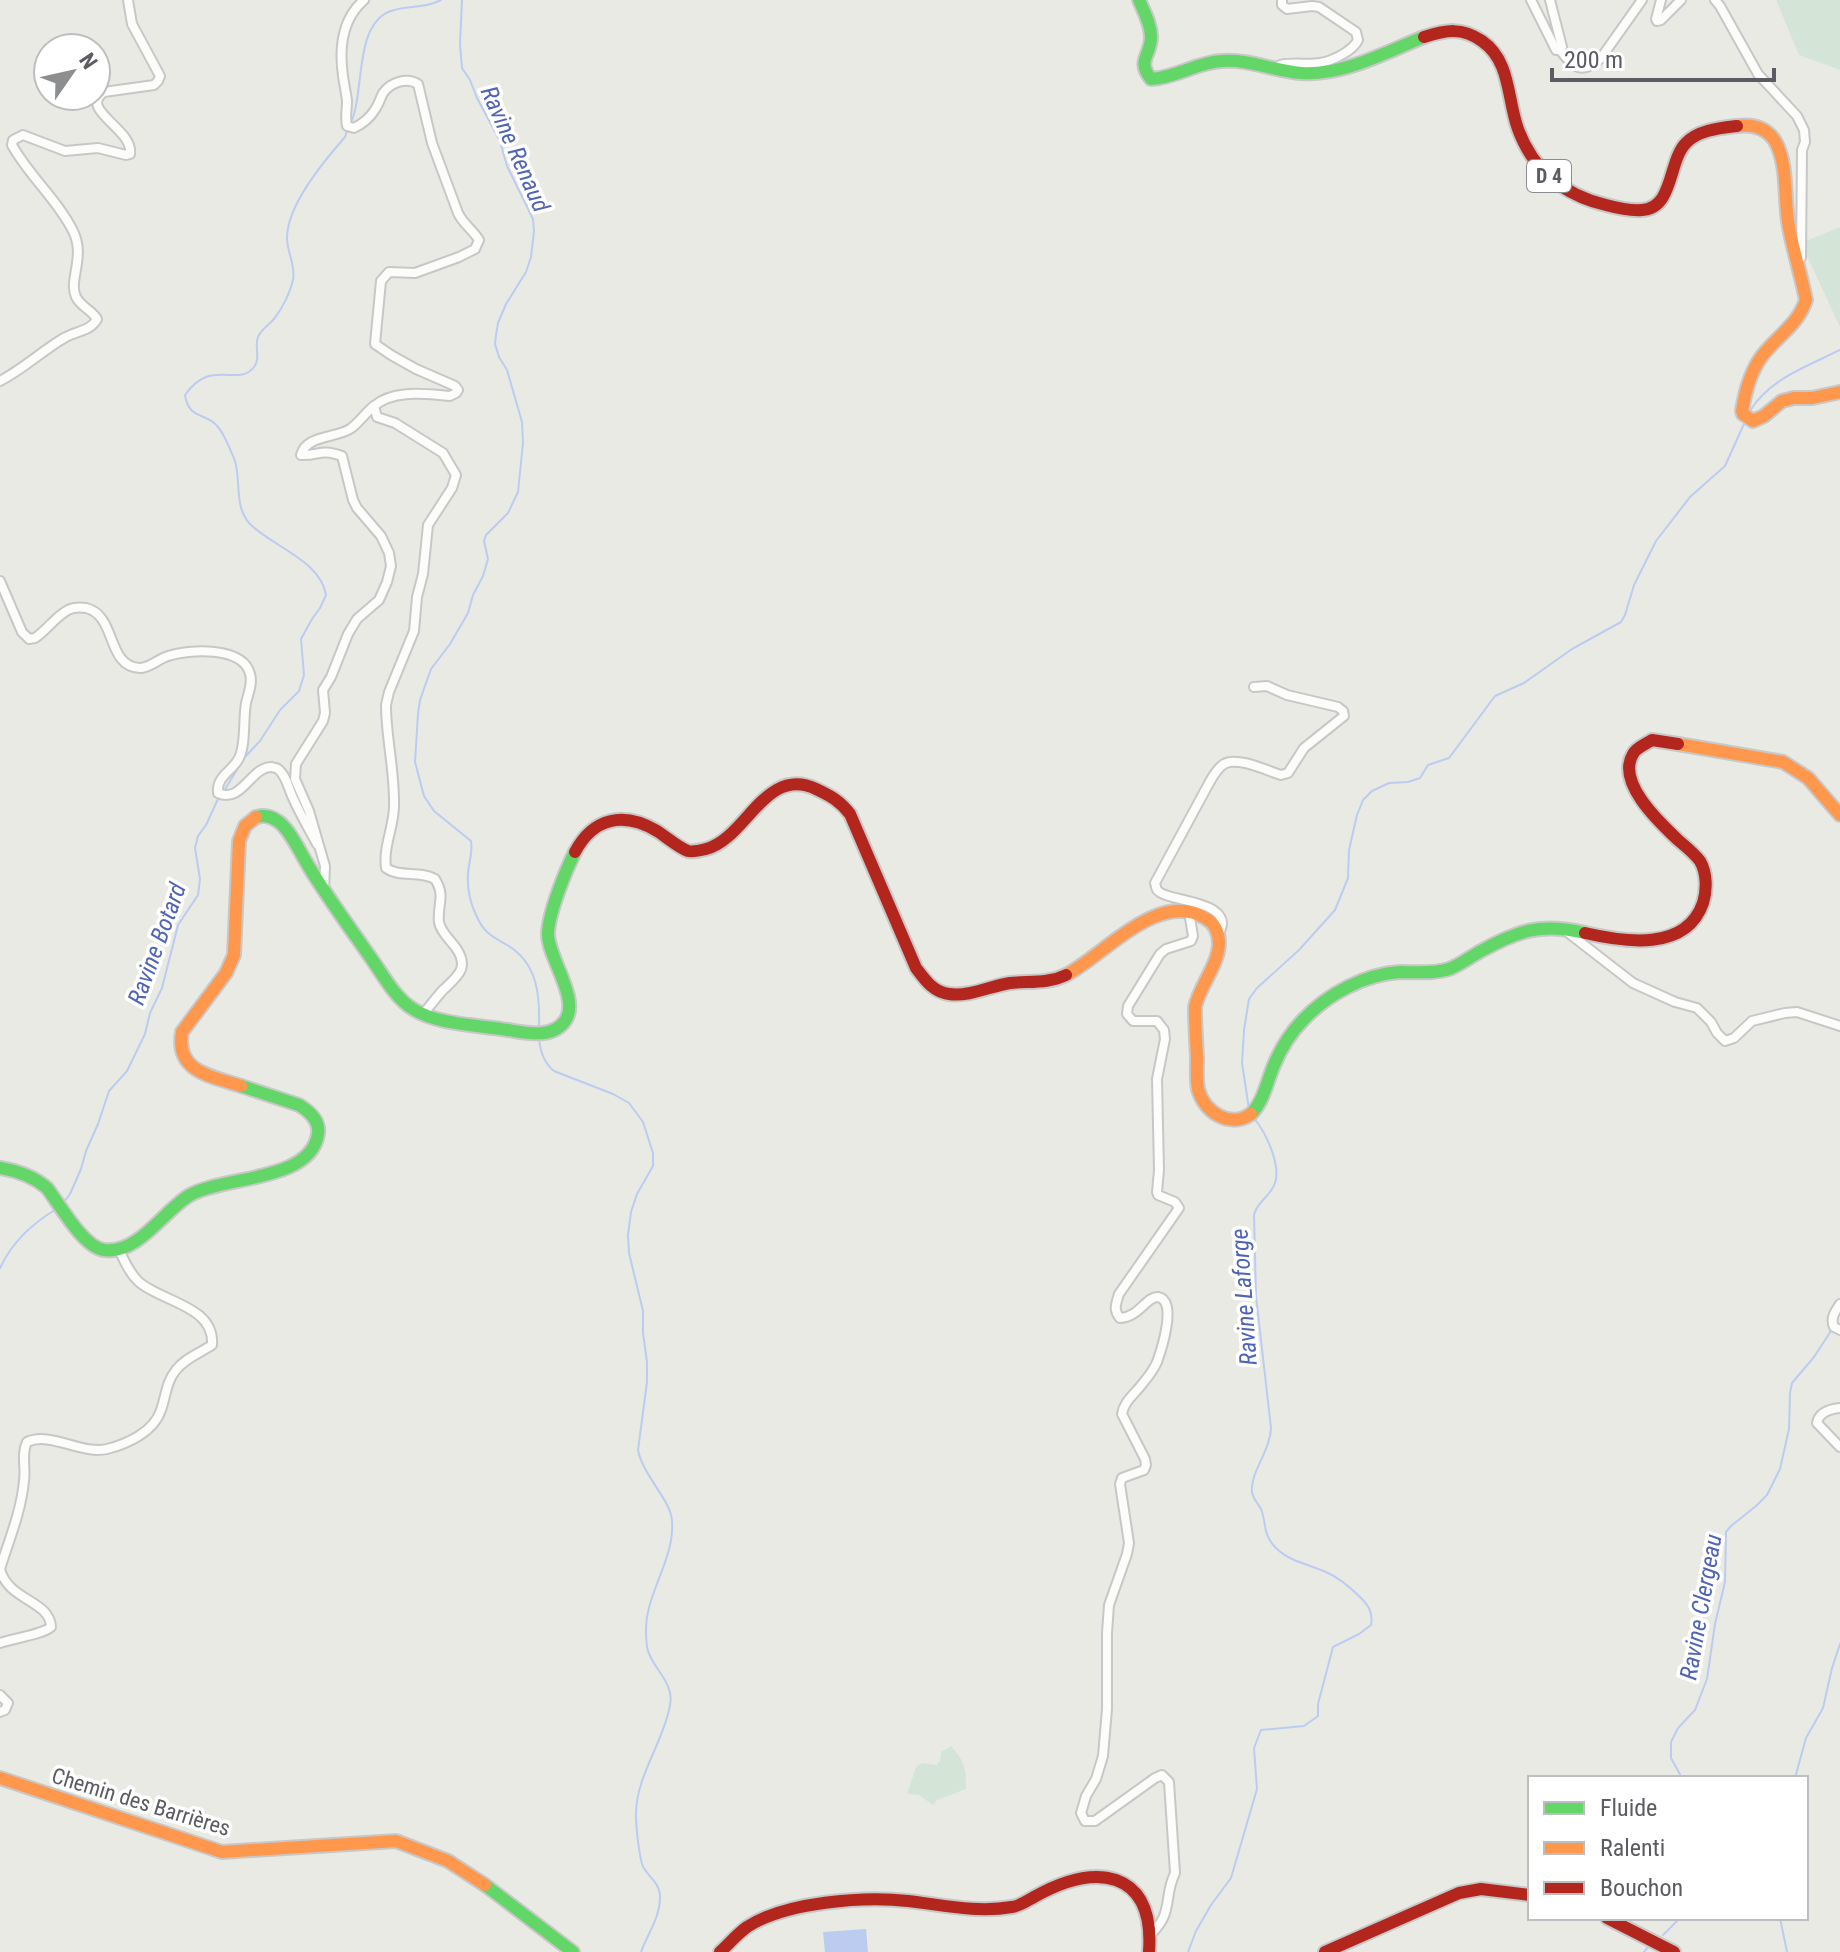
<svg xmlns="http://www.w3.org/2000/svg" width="1840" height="1952" font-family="'Roboto Condensed',sans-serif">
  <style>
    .green { fill: #d4e5d7 }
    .water { fill: #bcccf1 }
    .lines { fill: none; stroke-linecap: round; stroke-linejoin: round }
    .stream { stroke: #bcccf1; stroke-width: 2 }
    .street-casing { stroke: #c7c7c7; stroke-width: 12 }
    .fast-casing { stroke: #c8c8c8; stroke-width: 16 }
    .slow-casing { stroke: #c8c8c8; stroke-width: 16 }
    .jam-casing { stroke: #c8c8c8; stroke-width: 16 }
    .street { stroke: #fcfcfb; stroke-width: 8 }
    .fast { stroke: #63d668; stroke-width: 12 }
    .slow { stroke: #ff974d; stroke-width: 12 }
    .jam { stroke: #b3261e; stroke-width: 12 }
    .labels { text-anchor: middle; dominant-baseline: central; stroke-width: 7; stroke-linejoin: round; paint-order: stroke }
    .shield { fill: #fff; stroke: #8c8d91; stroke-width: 2 }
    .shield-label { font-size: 20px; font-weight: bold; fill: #5b5c62 }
    .street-label { font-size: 22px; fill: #5b5c62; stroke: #fff }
    .water-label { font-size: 24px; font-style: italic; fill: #4f64b6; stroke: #fff }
  </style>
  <rect width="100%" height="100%" fill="#eaeae5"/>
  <g class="green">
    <path d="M1776,0H1840V70L1799,55Z"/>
    <path d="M1840,227V327L1801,243Z"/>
    <path d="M951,1746C964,1760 967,1770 966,1789L937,1800L933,1805L919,1795L907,1794L916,1767L922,1763L936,1765L940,1761L941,1752Z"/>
  </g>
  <path class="water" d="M866,1929L868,1952H825L823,1932Z"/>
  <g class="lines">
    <g class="stream">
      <path d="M462,0L460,44L462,68L470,80L477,98L500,141L507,166L533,219L534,231L531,257L526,272L506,304L498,323L496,335L495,344L499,357L507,370L522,422L523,443L518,492L508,513L486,535L484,541L488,559L483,576L473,595L468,613L450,644L431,669L420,700L418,714L415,762L424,796L434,811L471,841C473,853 469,861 468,873C467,887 470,902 476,915C484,933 491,936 507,945C538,963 540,996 539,1028"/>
      <path d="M350,125C365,94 354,31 386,13C403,4 422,10 441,0"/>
      <path d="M1750,411C1769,379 1808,366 1840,350"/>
      <path d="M224,791L244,758L260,741L280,710L299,691L304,675L301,639L312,619L320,608L326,595C320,560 273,547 250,524C233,506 242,479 234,458C229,448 225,435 218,427C207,412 189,421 185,395C211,357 238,388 254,367C261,358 254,347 258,337C261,329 269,325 274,319C282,309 290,293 293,280C296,266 287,252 287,238C287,205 324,161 345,137L347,131"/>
      <path d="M539,1038C540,1051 544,1063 554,1071L613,1094L629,1103L643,1122L653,1153V1166L637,1194L631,1212L628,1235L629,1253L643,1311V1333L647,1362V1382L638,1450C643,1476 671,1500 672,1521C675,1560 645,1593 646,1632C646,1640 646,1649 650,1656C658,1673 674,1685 670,1705C664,1742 635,1777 636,1816C636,1827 639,1853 642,1864C646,1876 659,1881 660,1895C661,1916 648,1933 641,1952"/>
      <path d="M1249,1109L1242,1063L1244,1030L1249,999L1257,988L1299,950L1335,910L1348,878L1349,850L1357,815L1363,800L1372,791L1389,783L1408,782L1420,778L1428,765L1449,758L1495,696L1524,683L1572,649L1621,622L1625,615L1634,585L1656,541L1690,497L1725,466L1744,424"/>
      <path d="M64,1202L70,1194L81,1169L86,1151L98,1124L109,1091L127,1071L145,1034L150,1013L162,988L178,925L198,895L200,879L195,848L198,836L206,825L218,799L222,797"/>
      <path d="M0,1268C13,1241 31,1225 56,1209"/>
      <path d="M1682,1778L1671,1758V1742L1678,1728L1695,1710L1707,1679L1715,1624L1725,1582L1726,1532L1731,1526L1756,1506L1767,1495L1780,1469L1789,1429L1790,1393L1792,1383L1814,1357L1831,1331"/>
      <path d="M1795,1778L1806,1738L1823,1708L1832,1668L1840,1644"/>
      <path d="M1780,1918L1787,1952"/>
      <path d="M1663,1935L1680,1918"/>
      <path d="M1188,1952L1196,1931L1211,1905L1231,1878L1257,1789L1254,1748L1261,1730L1304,1726L1318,1716V1704L1333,1647L1359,1634L1371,1625C1373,1613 1369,1606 1361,1598C1350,1587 1340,1578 1326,1572C1309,1564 1290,1562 1276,1548C1262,1534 1267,1524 1261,1509C1258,1503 1253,1499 1252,1492C1250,1472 1270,1452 1271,1428L1256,1296L1254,1215C1257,1203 1266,1199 1272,1189C1285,1171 1266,1133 1254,1118"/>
      <path d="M1644,1952L1649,1946"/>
    </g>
    <defs>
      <g id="street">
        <path d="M364,0C342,19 339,48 343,76C344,84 346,92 347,101C347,110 345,117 347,126L354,128C362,124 369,119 374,111C378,106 380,99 383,93C391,82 407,77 418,84L432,143L458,213C463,224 473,230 479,240L475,249L459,257L415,273L389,272L381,281L375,344L391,355L416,369L455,386L458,390L456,393L450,396C425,394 394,389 374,406L377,417L395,423L443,453L456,475L452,488L428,525L423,574L417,597L414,631L389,692L386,705C386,738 395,772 394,806C394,827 383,846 386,868C400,878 419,870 435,879C446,897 437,904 439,922C440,931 451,941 456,948C470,968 457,977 443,990C436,998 429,1006 423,1015"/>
        <path d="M1531,0L1556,50H1560C1573,68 1583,75 1601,58L1642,0"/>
        <path d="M1550,0L1562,47L1560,50"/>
        <path d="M1661,0L1656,19L1657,21L1661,20L1681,0"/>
        <path d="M1715,0L1720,6L1758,74L1797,116L1804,130L1805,142L1802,150L1801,258"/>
        <path d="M1279,69L1280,65C1294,62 1307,65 1320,63C1332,61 1353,51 1358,40L1356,32L1319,7L1312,6L1287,9L1282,5V0"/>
        <path d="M0,381C23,369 42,351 64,338C76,331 91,331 97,319C92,310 81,307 76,297C68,280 86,257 73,231C57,199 29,176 12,145L13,140L23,135L65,151L98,148L126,155L130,154C134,129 78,110 104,92L154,85L158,81L160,76L132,24L128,0"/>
        <path d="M0,581L22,632L29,639L35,638C47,630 55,617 68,610C74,607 79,607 86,608C117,615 106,667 140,668C150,668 158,659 168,656C189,649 243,646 250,674C253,683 248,694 246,703C243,719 246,745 239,758C233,771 216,776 218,793C242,804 251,766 272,767C274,768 277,768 278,769C286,775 289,790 293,798C300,814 309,829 317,844"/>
        <path d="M324,891L325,866L309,811L295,779L296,764L323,721L325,713L323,690L331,677L348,634L357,619L379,600L387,582L391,566L389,553L381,536L357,508L353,500L342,456C320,448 319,456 301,455C306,435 336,438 350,429C359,423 365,413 374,406"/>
        <path d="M1566,931L1633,983L1675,1002L1697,1008L1711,1022L1717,1033L1725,1041L1734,1038L1752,1021L1785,1013L1797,1012L1840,1026"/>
        <path d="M1218,935C1238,902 1175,902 1161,893C1155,889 1157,889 1155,883L1208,785C1212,778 1216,769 1224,764C1237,756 1268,771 1281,775L1288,773L1304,748L1344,716L1343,711L1338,707L1287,695L1267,686L1254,687"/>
        <path d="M1840,1304C1835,1312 1830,1318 1834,1327L1840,1330"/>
        <path d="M1840,1408C1830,1409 1819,1412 1817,1423L1840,1447"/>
        <path d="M0,1643C14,1638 41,1635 51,1627C50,1600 8,1601 0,1569C9,1540 21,1512 24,1481C26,1467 21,1454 27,1442C50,1431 82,1455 107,1449C127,1444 154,1432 161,1410C166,1396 166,1382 176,1370C185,1358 200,1353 212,1345C215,1306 162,1302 139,1282C130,1274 125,1262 119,1250"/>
        <path d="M0,1695L8,1703L5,1710L0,1712"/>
        <path d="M1151,1934C1174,1912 1163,1898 1175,1873L1169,1782L1162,1775L1155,1778L1095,1821H1085L1081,1813L1086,1796L1096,1779L1103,1756L1107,1709V1633L1109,1605L1127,1554L1129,1543L1120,1484L1122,1478L1144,1470L1146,1465L1145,1459L1122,1414C1124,1401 1135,1394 1143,1383C1148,1377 1154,1369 1157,1362C1161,1351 1178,1300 1158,1297C1147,1296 1138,1318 1120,1318C1113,1310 1116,1304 1119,1294L1179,1208L1175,1202L1158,1195L1157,1192L1159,1170L1157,1079L1165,1039L1164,1030L1157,1021H1133L1127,1014L1128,1006L1160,954L1166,949L1191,941L1193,936L1189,912"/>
      </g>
      <g id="fast">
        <path d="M1139,0C1144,12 1151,24 1151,37C1151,56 1136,60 1151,79C1176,78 1197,62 1222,61C1249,59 1274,71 1301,73C1343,76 1386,52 1424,37"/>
        <path d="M256,817C265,815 271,816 279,822C290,830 301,854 309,867C328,898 350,928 371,958C383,975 395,998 413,1009C438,1025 479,1025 508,1030C527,1033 552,1039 565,1021C581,999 547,957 548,933C549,912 565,872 575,852"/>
        <path d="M1251,1114C1264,1101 1267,1081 1274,1065C1281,1048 1291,1032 1304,1019C1328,994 1365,974 1400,972C1416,972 1434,974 1449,969C1460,965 1470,957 1481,951C1519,930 1541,923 1585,933"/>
        <path d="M0,1168C18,1171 33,1176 47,1188C60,1205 83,1247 104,1250C138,1255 164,1210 190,1195C223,1176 311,1182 318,1134C320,1121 309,1111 299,1105L241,1086"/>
        <path d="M485,1885L573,1952"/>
      </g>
      <g id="slow">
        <path d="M1737,126C1752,124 1766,127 1775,141C1788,164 1784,195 1788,221C1792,247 1801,274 1806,300C1798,325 1777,336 1762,356C1750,372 1745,392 1742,411L1743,414L1753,421L1764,416L1782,401L1794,398H1812L1840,392"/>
        <path d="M1678,744L1783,762L1808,778L1840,815"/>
        <path d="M1066,975C1103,956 1159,889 1205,918C1215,923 1219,933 1219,944C1218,966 1200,985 1195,1007C1195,1023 1196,1040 1197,1057C1197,1067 1196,1079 1198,1089C1204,1112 1230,1129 1251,1114"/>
        <path d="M241,1086C211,1076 175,1072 182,1032L226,973L234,955L239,841L245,826L256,817"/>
        <path d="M0,1778L222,1852L396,1841L448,1861L485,1885"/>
      </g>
      <g id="jam">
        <path d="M1424,37C1446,30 1462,27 1482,41C1511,61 1507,99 1518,129C1533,170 1564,195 1606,205C1617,208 1630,211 1642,210C1674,208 1668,161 1686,143C1698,130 1720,128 1737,126"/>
        <path d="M575,852C593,818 623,811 657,831C665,836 679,848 688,851C692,852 702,850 706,849C746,839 765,765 816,789C831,796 840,801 850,814L916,968C925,980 933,992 949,994C969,997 991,986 1010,983C1029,981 1048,984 1066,975"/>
        <path d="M1585,933C1624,942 1686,952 1703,903C1707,890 1707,873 1700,861C1694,853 1685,846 1678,840C1659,822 1616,782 1633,754C1636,748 1646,744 1652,740L1678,744"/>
        <path d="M1607,1918L1674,1952"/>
        <path d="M720,1952C729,1944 737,1934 747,1927C785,1902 864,1896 908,1901C943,1905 976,1913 1012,1907C1020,1906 1027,1901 1034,1897C1057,1884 1089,1871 1116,1880C1147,1891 1151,1924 1149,1952"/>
        <path d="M1325,1952L1459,1893L1481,1889L1530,1895"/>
      </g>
    </defs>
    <use href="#street" class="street-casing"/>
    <use href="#fast" class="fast-casing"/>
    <use href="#slow" class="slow-casing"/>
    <use href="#jam" class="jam-casing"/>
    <use href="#street" class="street"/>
    <use href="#fast" class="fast"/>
    <use href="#slow" class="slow"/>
    <use href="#jam" class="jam"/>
  </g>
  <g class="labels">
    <rect class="shield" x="1527" y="160" width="44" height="32" rx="6"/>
    <g class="shield-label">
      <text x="1549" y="176">D 4</text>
    </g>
    <g class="street-label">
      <text transform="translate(141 1802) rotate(17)">Chemin des Barrières</text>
    </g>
    <g class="water-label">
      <text transform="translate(515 149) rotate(66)">Ravine Renaud</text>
      <text transform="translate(157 944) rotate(-70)">Ravine Botard</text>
      <text transform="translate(1244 1297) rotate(-94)">Ravine Laforge</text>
      <text transform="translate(1701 1607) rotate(-80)">Ravine Clergeau</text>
    </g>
  </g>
  <rect x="1528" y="1776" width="280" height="144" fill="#ffffff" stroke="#bdbec0" stroke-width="2"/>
  <rect x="1544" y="1802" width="40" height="12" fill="#63d668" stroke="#bdbec0" stroke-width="2"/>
  <text x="1600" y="1816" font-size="24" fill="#5b5c62">Fluide</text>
  <rect x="1544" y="1842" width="40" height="12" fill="#ff974d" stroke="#bdbec0" stroke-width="2"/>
  <text x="1600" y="1856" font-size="24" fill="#5b5c62">Ralenti</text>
  <rect x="1544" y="1882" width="40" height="12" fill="#b3261e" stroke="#bdbec0" stroke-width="2"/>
  <text x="1600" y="1896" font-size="24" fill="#5b5c62">Bouchon</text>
  <g transform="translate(72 72) rotate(56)"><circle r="38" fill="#ffffff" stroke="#bdbec0" stroke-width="2"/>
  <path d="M0-6L14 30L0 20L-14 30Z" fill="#8d8e90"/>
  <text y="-12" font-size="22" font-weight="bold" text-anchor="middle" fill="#5b5c62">N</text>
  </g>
  <path d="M1552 68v12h222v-12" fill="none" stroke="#5b5c62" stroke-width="4"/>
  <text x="1564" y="68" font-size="24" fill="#5b5c62" stroke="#ffffff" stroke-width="6" paint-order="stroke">200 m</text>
</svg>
